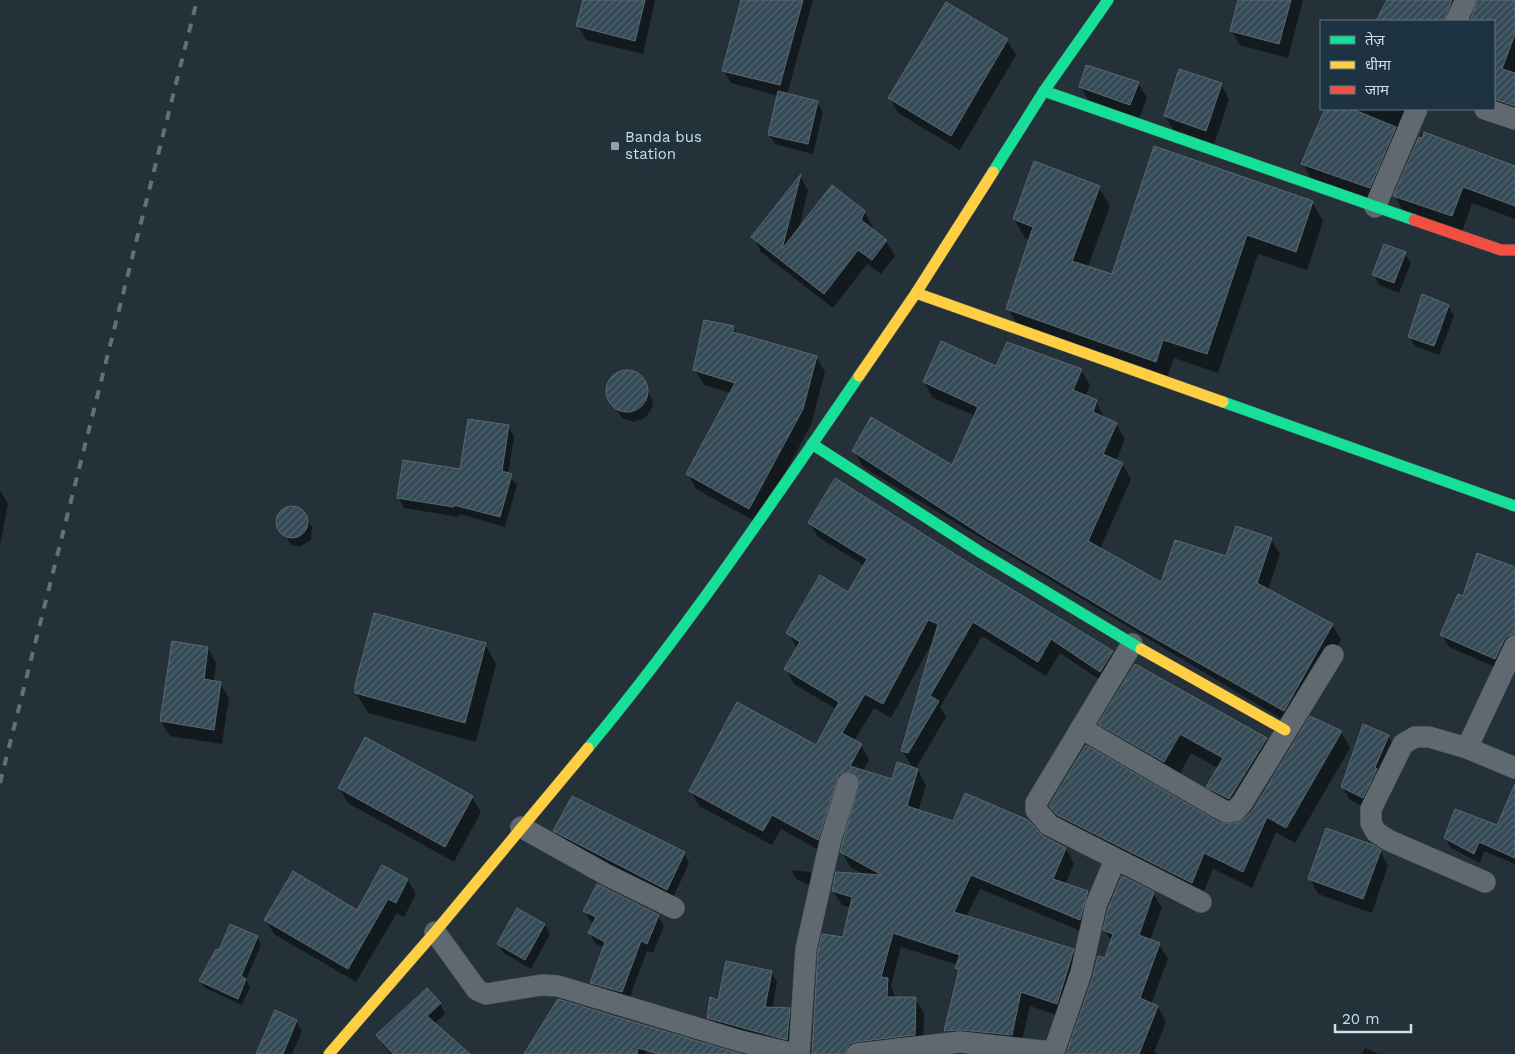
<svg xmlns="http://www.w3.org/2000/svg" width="1515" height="1054" font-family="'Work Sans','Noto Sans Devanagari',sans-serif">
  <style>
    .shadow { fill: #0007 }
    .building { fill: url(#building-hatch); stroke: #5d676e }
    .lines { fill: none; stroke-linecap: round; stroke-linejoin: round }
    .street-casing { stroke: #414c53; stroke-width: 22 }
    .fast-casing { stroke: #414c53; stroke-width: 12 }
    .slow-casing { stroke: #414c53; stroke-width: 12 }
    .jam-casing { stroke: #414c53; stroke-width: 12 }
    .street { stroke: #60696f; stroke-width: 21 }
    .fast { stroke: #16e098; stroke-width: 11 }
    .slow { stroke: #ffcf43; stroke-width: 11 }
    .jam { stroke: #f24e42; stroke-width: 11 }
    .rail { stroke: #666f75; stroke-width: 4; stroke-dasharray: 9 9; stroke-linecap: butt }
    .poi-dot { fill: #94a1aa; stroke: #1d3341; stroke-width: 2 }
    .labels { text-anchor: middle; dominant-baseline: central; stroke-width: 4.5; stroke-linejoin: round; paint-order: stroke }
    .poi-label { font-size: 15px; fill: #d0dde7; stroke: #1d3341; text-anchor: start }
  </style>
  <defs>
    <pattern id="building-hatch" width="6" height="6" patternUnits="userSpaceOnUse" patternTransform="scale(1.25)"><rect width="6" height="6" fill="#344b57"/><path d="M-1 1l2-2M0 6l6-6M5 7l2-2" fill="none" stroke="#50646f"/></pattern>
  </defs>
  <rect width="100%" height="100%" fill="#253139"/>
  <g class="shadow">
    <path d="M584,0H655L643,54L586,40L578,26Z"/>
    <path d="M742,0H813L787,95L817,102L823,112L813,154L775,144L769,134L779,96L731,83L724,71Z"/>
    <path d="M1239,0H1303L1288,58L1240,45L1231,30Z"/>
    <path d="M1389,0H1515V119L1494,109V21H1471L1477,5L1469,6L1460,21H1377Z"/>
    <path d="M1007,40L1016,55L960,150L898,113L890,98Z"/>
    <path d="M1138,83L1147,98L1139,119L1089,101L1080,86Z"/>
    <path d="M1221,84L1229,99L1214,145L1174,131L1165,116Z"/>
    <path d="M1326,109H1420L1379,204L1312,181L1303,164Z"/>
    <path d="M1422,132L1515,167V219L1472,203L1462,232L1404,213L1395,196Z"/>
    <path d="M800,176L808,190L799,230L864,212L873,227L872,230L886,241L895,256L881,274L867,264L833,308L761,252L753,237Z"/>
    <path d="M1099,187L1110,206L1088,267L1113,276L1312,202L1323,221L1307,270L1258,254L1218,373L1174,358L1166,380L1019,328L1008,308L1030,240L1025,238L1014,219Z"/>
    <path d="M1405,253L1411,263L1399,293L1379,285L1374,275Z"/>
    <path d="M1448,306L1454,316L1439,355L1415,346L1409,336Z"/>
    <path d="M734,327L738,335L816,357L825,372L811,425L758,523L696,489L688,474L731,393L704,385L695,370Z"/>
    <path d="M997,367L1081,370L1090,385L1085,397L1096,401L1104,418L1116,424L1125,439L1116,461L1122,464L1131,479L1100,549L1162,583L1271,539L1280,554L1268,590L1332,625L1341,640L1293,726L863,467L854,451L953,467L975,416L933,398L924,382Z"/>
    <path d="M629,371L640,377L652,399L653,406L646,417L634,422L622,418L608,397V384L612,378L623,372Z"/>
    <path d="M508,426L514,436L508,474L517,485L505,527L460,514L459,517L404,508L399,498L461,470Z"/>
    <path d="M0,490L8,504L0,546Z"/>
    <path d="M289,507L299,508L312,527L311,540L299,547L291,545L278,522L281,512Z"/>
    <path d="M809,523L971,566L1112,652L1121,667L1109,686L1060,653L1046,676L982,636L940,707L946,717L916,768L911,765L902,750L934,639L891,718L874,708L854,741L861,745L869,760L863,771L893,781L918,770L926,785L918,811L954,823L1042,837L1066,849L1074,864L1065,885L1087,892L1096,907L1088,934L980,889L966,917L1073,950L1081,964L1065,1018L1030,1006L1020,1049L953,1046L945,1031L959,972L958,965L901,947L891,985L895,998H915L924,1013L923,1049L883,1054H813L851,908L842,905L833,891L865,875L850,867L842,852L861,786L853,785L826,854L781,829L772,845L699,806L691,791L817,747L836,709L794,684L786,669L798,649L788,633L848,594L865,566L818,537Z"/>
    <path d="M1515,568V647L1502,670L1449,647L1442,635L1463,597Z"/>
    <path d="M485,644L496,664L476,742L368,713L356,693Z"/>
    <path d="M208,648L216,663L214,682L220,683L229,698L222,744L170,736L161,721Z"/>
    <path d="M1100,724L1266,739L1278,759L1240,818L1219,806L1208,787L1218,768L1191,753L1176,781L1111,743Z"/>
    <path d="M1341,732L1350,748L1295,843L1276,832L1252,888L1213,869L1201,899L1060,822L1050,806L1237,825L1245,820Z"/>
    <path d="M1388,736L1396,750L1370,811L1350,800L1342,787Z"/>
    <path d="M339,788L472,797L481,812L454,862L348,803Z"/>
    <path d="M1515,804V864L1484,851L1480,863L1451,848L1445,838L1498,827Z"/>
    <path d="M555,831L684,853L689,863L672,900L561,841Z"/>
    <path d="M1380,851L1388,866L1372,913L1318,894L1310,879Z"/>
    <path d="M382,867L408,880L416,894L404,917L397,913L356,982L274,934L266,920L358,912Z"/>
    <path d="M791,870L810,872L816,881L814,888L796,879Z"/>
    <path d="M1153,893L1162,908L1150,940L1159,944L1168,959L1151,1004L1158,1007L1166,1022L1154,1052L1158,1054H1066L1112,943L1105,930Z"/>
    <path d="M585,911L658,916L664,926L653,953L647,951L628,1002L597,992L591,983L604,948L595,943L589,933L595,923L590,921Z"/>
    <path d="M545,925L550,934L531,969L504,953L498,944Z"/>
    <path d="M257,937L261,945L246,980L250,987L242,1005L205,988L200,981L220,951Z"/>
    <path d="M771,972L777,982L772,1009H789L795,1019L793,1049L714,1028L708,1018L719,1001Z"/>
    <path d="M440,1004L445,1014L434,1024L468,1054H391L383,1045L378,1036Z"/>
    <path d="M296,1021L302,1031L292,1054H257Z"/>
    <path d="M651,1042L645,1054H526Z"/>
    <path d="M1365,1048L1379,1054H1362Z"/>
  </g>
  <g class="building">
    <path d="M583,0H645L635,41L576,26Z"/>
    <path d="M741,0H803L780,85L722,71Z"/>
    <path d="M1238,0H1291L1279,44L1230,31Z"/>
    <path d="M1387,0H1452L1444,21H1376Z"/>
    <path d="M1478,0H1515V34L1502,69L1515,73V106L1494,99V21H1470Z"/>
    <path d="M946,2L1008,39L951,136L888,98Z"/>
    <path d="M1086,65L1139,82L1130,105L1079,87Z"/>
    <path d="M1179,69L1222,83L1206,131L1164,116Z"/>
    <path d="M778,91L818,101L808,144L768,135Z"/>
    <path d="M1325,109H1352L1396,127L1370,188L1301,164Z"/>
    <path d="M1424,132L1515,166V206L1463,187L1452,216L1393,196L1419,137L1422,138Z"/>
    <path d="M1154,146L1313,201L1296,252L1247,235L1207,354L1163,340L1156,362L1006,309L1033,227L1013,219L1034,161L1100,186L1072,261L1112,274Z"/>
    <path d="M801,174L782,249L832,185L865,211L861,220L887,240L872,260L858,250L824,294L751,237Z"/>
    <path d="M1384,244L1406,252L1394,283L1372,275Z"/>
    <path d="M1422,294L1449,305L1434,346L1408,337Z"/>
    <path d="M704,320L734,326L733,332L817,356L803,409L749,509L686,474L735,383L693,370Z"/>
    <path d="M941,341L996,366L1007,342L1082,369L1073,390L1097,400L1093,412L1117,423L1103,454L1123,463L1088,541L1161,582L1175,540L1226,556L1236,526L1272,538L1257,583L1333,624L1284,711L1140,630L988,539L852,451L871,417L952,465L978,407L923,382Z"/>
    <circle cx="627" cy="391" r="21"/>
    <path d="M468,419L509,425L502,471L512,474L500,517L454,505V507L397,498L403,460L460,469Z"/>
    <path d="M835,478L972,565L1113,651L1100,672L1051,639L1038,662L973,622L930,696L939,701L908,753L901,751L938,624L928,620L883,704L865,694L842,733L862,744L850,766L892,779L897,762L918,769L907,806L953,821L965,793L1028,820L1043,836L1066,848L1053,879L1088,891L1080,920L971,875L954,912L1074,949L1057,1004L1021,992L1012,1035L961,1030L944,1031L959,969L955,968L960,955L893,933L881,977L888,978L887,997H916L915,1035L855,1042L849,1044L845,1054H812L818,951L822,934L843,937L852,897L832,891L836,872L882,875L840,852L860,780L851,771L839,774L818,840L772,815L763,831L689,791L737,702L816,745L839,702L784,669L800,642L786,633L820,575L848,592L867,559L808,523Z"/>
    <circle cx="292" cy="522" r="16"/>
    <path d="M1477,553L1515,567V634L1508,636L1504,640L1495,659L1440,635L1458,594L1463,596Z"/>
    <path d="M374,613L486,643L465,723L355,693V685Z"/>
    <path d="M172,641L208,647L204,679L221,682L214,730L160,721Z"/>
    <path d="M1135,664L1267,738L1229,799L1206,787L1223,758L1180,734L1164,762L1098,724Z"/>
    <path d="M1310,716L1342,731L1286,828L1267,817L1243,872L1204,853L1192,883L1057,815L1049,806L1086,745L1220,823H1237L1244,819L1253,810Z"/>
    <path d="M1363,724L1389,735L1375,767L1377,769L1363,798L1341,787Z"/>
    <path d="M365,737L473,796L445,847L338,788Z"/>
    <path d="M1515,784V858L1479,842L1474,854L1444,838L1455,809L1497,825Z"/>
    <path d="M572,796L685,852L667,890L553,831Z"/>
    <path d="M1326,828L1373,845L1381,850L1363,899L1308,879Z"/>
    <path d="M382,865L408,879L396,903L388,899L348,969L264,920L293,871L357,910Z"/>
    <path d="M1122,876L1154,892L1139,935L1160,943L1140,998L1158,1006L1139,1054H1066L1093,977L1098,956L1105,958L1113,934L1103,930L1108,909Z"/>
    <path d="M597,884L659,915L647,944L641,941L622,992L590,983L605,942L588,933L596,917L583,911Z"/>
    <path d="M517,908L545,924L525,960L497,944Z"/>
    <path d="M230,924L258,936L241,976L246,979L238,999L199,981L216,949L219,950Z"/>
    <path d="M726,961L772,971L765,1007L790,1008L787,1040L707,1018L710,997L718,1000Z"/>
    <path d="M427,988L441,1003L427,1016L470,1054H393L376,1035Z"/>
    <path d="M558,999L613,1016L741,1054H660L638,1048L637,1054H524Z"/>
    <path d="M275,1010L297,1020L283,1054H256Z"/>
  </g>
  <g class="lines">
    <defs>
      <g id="street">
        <path d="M1456,21L1466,0"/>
        <path d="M1485,109L1515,119"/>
        <path d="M1375,207L1417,109"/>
        <path d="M1132,644L1036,803V810L1049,825L1201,902"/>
        <path d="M1081,728L1215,806L1226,812L1235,811L1242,803L1333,655"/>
        <path d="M1467,748L1515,646"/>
        <path d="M521,827L607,875L674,908"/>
        <path d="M1485,882L1388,840L1376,832L1371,823V809L1403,744L1415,737H1429L1467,748L1515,768"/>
        <path d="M435,932L477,990L486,994L542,985L558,986L740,1041L794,1054"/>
        <path d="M799,1054L806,949L830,842L848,783"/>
        <path d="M857,1054L960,1042L1052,1052"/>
        <path d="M1053,1054L1081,973L1096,905L1115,860"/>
      </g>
      <g id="fast">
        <path d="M1044,91L1414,220"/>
        <path d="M993,172L1044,91L1108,0"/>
        <path d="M1223,402L1515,506"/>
        <path d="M812,444L980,552L1141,649"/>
        <path d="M588,748C686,630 772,503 859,376"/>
      </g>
      <g id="slow">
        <path d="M916,293L1223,402"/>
        <path d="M859,376L916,293L993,172"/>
        <path d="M1141,649L1285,730"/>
        <path d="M329,1054L435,932L588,748"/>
      </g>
      <path id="jam" d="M1414,220L1501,250H1515"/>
    </defs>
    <use href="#street" class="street-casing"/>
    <use href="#fast" class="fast-casing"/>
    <use href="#slow" class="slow-casing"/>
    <use href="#jam" class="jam-casing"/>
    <use href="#street" class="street"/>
    <use href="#fast" class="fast"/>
    <use href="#slow" class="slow"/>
    <use href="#jam" class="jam"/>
    <path class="rail" d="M0,783L197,0"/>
  </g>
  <rect class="poi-dot" x="610" y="141" width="10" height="10" rx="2.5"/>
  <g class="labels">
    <g class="poi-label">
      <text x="625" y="137">Banda bus<tspan x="625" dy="17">station</tspan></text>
    </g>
  </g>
  <rect x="1320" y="20" width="175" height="90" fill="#1d3341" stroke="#657783"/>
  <rect x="1330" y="36" width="25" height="8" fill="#16e098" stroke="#657783"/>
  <text x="1365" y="45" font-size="15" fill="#d0dde7">तेज़</text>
  <rect x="1330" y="61" width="25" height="8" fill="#ffcf43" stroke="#657783"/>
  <text x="1365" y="70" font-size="15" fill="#d0dde7">धीमा</text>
  <rect x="1330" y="86" width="25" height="8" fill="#f24e42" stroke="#657783"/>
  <text x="1365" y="95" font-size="15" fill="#d0dde7">जाम</text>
  <path d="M1335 1024v8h76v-8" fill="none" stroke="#d0dde7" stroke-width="2.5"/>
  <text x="1342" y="1024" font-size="15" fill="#d0dde7" stroke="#1d3341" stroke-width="4" paint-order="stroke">20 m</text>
</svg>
